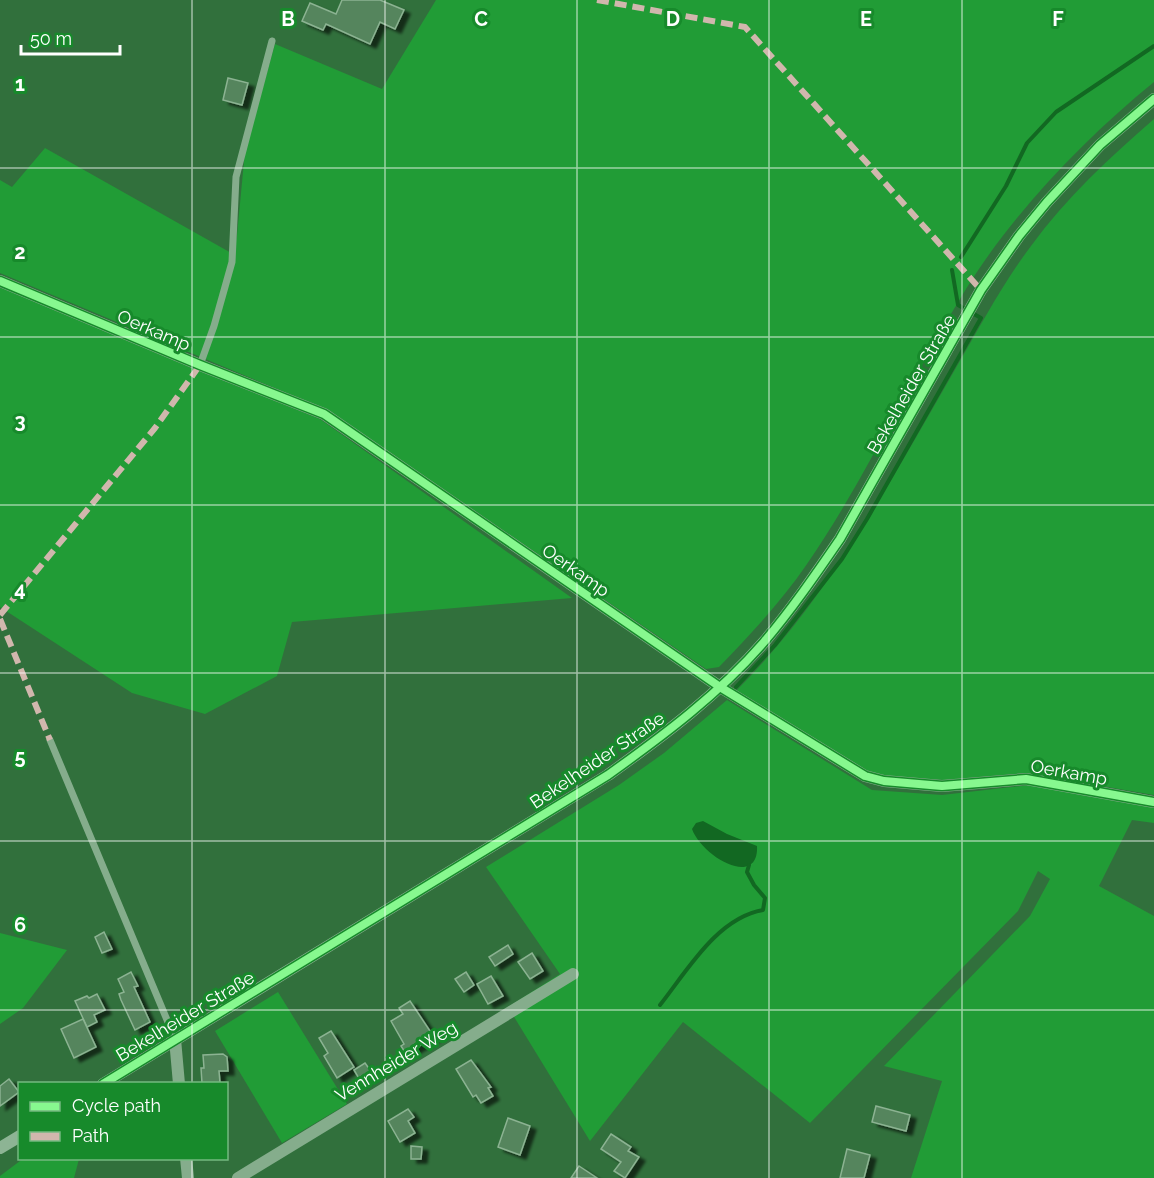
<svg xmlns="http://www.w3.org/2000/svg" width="1154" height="1178" font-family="Raleway,sans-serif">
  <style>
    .green { fill: #219c36 }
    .water { fill: #126822 }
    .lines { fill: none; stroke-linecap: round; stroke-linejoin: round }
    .stream { stroke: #126822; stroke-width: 4 }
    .building { fill: #54855d; stroke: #8cb392; stroke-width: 1.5; filter: url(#shadow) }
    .lane { stroke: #85ad8c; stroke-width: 7 }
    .street { stroke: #85ad8c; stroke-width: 12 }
    .secondary { stroke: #8db494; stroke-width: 12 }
    .quiet { stroke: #d1b7ad; stroke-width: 6; stroke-dasharray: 12 6; stroke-linecap: butt }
    .cycleway-casing { stroke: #178a2b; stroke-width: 11 }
    .cycleway { stroke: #87f88f; stroke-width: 8 }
    .grid { fill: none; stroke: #fff; stroke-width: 1.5; stroke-opacity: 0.55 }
    .labels { text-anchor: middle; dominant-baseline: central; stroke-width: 6; stroke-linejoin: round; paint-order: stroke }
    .street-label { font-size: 18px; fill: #fff; stroke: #178a2b }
    .grid-label { font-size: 20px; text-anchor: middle; font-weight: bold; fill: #fff; stroke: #178a2b; stroke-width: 6; stroke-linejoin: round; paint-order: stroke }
  </style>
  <defs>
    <filter id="shadow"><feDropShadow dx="6" dy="4" stdDeviation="1.5" flood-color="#0009"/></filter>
  </defs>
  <rect width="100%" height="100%" fill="#31703c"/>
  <g class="green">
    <path d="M436,0H1154V82C1084,139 1013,213 966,289C910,379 867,477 807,564C781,602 750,635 719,667L706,669L327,410L0,273V180L12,187L45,148L233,254L237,235L245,151L275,44L382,89Z"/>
    <path d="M1154,119V795L1026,773L944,780L884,776L867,771L736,691C830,597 891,480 957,366C981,325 1003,283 1031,246C1066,198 1110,157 1154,119Z"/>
    <path d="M0,287L320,419L572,598L292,622L277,676L205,714L132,693L0,607Z"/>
    <path d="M727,700L872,790L942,795L1029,785L1154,807V823L1132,820L1099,886L1154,916V1178H911L942,1081L884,1066L1030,916L1050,879L1038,871L1018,911L810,1123L683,1022L590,1141L508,1007L560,974L486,867L619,785L664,753Z"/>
    <path d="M0,933L67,950L23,1008L0,1024Z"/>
    <path d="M278,992L347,1104L282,1143L215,1031Z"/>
    <path d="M24,1158H79V1159L74,1178H0V1176Z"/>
  </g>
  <path class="water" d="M703,821L727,834L757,846C759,889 702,857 692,829L696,823Z"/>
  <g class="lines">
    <g class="stream">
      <path d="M961,257L1006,186L1027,143L1056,112L1154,46"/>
      <path d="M736,687L775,645L842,559L867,519L981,318L958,305L952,270"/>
      <path d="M660,1005C687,971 717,918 763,910L765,898L754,885L747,872L749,865"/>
    </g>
  </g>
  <g class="building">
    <path d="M342,0H380L404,10L395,29L380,22L370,44L326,24L323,30L302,21L310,3L336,14Z"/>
    <path d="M228,78L248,83L242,105L223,100Z"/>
    <path d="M104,932L112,949L102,953L95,937Z"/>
    <path d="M508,945L513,954L495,966L489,957Z"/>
    <path d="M532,953L543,971L530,979L518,962Z"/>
    <path d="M131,972L138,986L134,987L150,1022L135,1030L121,1000L119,994L124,992L118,979Z"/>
    <path d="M466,972L474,985L464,992L455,979Z"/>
    <path d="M491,976L503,996L488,1004L477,984Z"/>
    <path d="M97,994L105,1010L94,1015L97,1022L87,1027L75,1001L87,996L89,998Z"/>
    <path d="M410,1001L434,1037L406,1054L401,1046L404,1044L391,1021L403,1014L399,1008Z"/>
    <path d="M83,1019L96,1047L74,1058L61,1029Z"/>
    <path d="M331,1031L354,1067L337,1078L324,1056L328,1053L319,1038Z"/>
    <path d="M223,1054L227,1057L228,1071H219L220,1083H202L201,1068H204L203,1055Z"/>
    <path d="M471,1060L491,1087L488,1088L493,1096L481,1103L476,1095L473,1097L456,1069Z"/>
    <path d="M365,1063L373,1074L361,1082L354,1070Z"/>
    <path d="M9,1079L19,1092L0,1106V1086Z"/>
    <path d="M876,1106L910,1115L906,1131L872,1122Z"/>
    <path d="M408,1109L414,1117L408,1121L415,1133L400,1142L388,1121Z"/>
    <path d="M508,1118L530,1126L520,1155L498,1147Z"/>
    <path d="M611,1134L631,1147L628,1151L639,1157L625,1178L614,1171L621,1162L601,1149Z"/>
    <path d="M411,1146L422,1147L421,1159H411Z"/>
    <path d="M847,1149L870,1155L864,1178H840Z"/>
    <path d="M579,1166L597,1178H571Z"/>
  </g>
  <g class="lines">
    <g class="lane">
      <path d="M200,365L214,326L232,262L236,177L272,41"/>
      <path d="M50,740L175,1039"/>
    </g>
    <g class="street">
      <path d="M0,281L200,365L324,414L720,687L865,776L884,781L942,786L1026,779L1154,802"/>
      <path d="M175,1039L179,1084"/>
      <path d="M186,1158L188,1178"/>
      <path d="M238,1178L573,974"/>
    </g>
    <g class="secondary">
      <path d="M103,1084L608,775C664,735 719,694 764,642C792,609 816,574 840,539L981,290L1019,236L1047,202L1100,145L1154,99"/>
      <path d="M0,1148L20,1136"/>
    </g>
    <g class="quiet">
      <path d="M597,0L745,27L981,290"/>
      <path d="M0,615L155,428L200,365"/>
      <path d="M0,619L50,740"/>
    </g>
    <defs>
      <g id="cycleway">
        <path d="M0,281L200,365L324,414L720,687L865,776L884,781L942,786L1026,779L1154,802"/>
        <path d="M103,1084L608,775C664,735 719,694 764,642C792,609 816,574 840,539L981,290L1019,236L1047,202L1100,145L1154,99"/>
      </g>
    </defs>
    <use href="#cycleway" class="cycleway-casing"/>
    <use href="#cycleway" class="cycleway"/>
  </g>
  <path class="grid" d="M192,0V1084M385,0V1178M577,0V1178M769,0V1178M962,0V1178M0,168H1154M0,337H1154M0,505H1154M0,673H1154M0,841H1154M0,1010H1154M192,1158V1178"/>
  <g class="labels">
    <g class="street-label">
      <text transform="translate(154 330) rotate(23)">Oerkamp</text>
      <text transform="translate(911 384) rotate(-60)">Bekelheider Straße</text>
      <text transform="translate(576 570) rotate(35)">Oerkamp</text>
      <text transform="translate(597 760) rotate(-34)">Bekelheider Straße</text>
      <text transform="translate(1069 772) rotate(10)">Oerkamp</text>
      <text transform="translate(185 1016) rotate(-31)">Bekelheider Straße</text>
      <text transform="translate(396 1061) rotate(-31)">Vennheider Weg</text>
    </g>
  </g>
  <g class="grid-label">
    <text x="288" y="26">B</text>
    <text x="481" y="26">C</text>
    <text x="673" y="26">D</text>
    <text x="866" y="26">E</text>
    <text x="1058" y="26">F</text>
    <text x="20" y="91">1</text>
    <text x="20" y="259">2</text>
    <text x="20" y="428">3</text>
    <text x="20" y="596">4</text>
    <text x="20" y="764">5</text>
    <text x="20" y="932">6</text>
  </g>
  <rect x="18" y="1082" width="210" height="78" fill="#178a2b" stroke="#74b980" stroke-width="1.5"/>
  <rect x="30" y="1102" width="30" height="9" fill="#87f88f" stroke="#74b980" stroke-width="1.5"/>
  <text x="72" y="1112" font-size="18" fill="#ffffff">Cycle path</text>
  <rect x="30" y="1132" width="30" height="9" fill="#d1b7ad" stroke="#74b980" stroke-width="1.5"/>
  <text x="72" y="1142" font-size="18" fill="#ffffff">Path</text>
  <path d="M21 45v9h99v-9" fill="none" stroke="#ffffff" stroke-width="3"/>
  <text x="30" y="45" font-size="18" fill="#ffffff" stroke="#178a2b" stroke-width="4.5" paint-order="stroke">50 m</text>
</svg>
